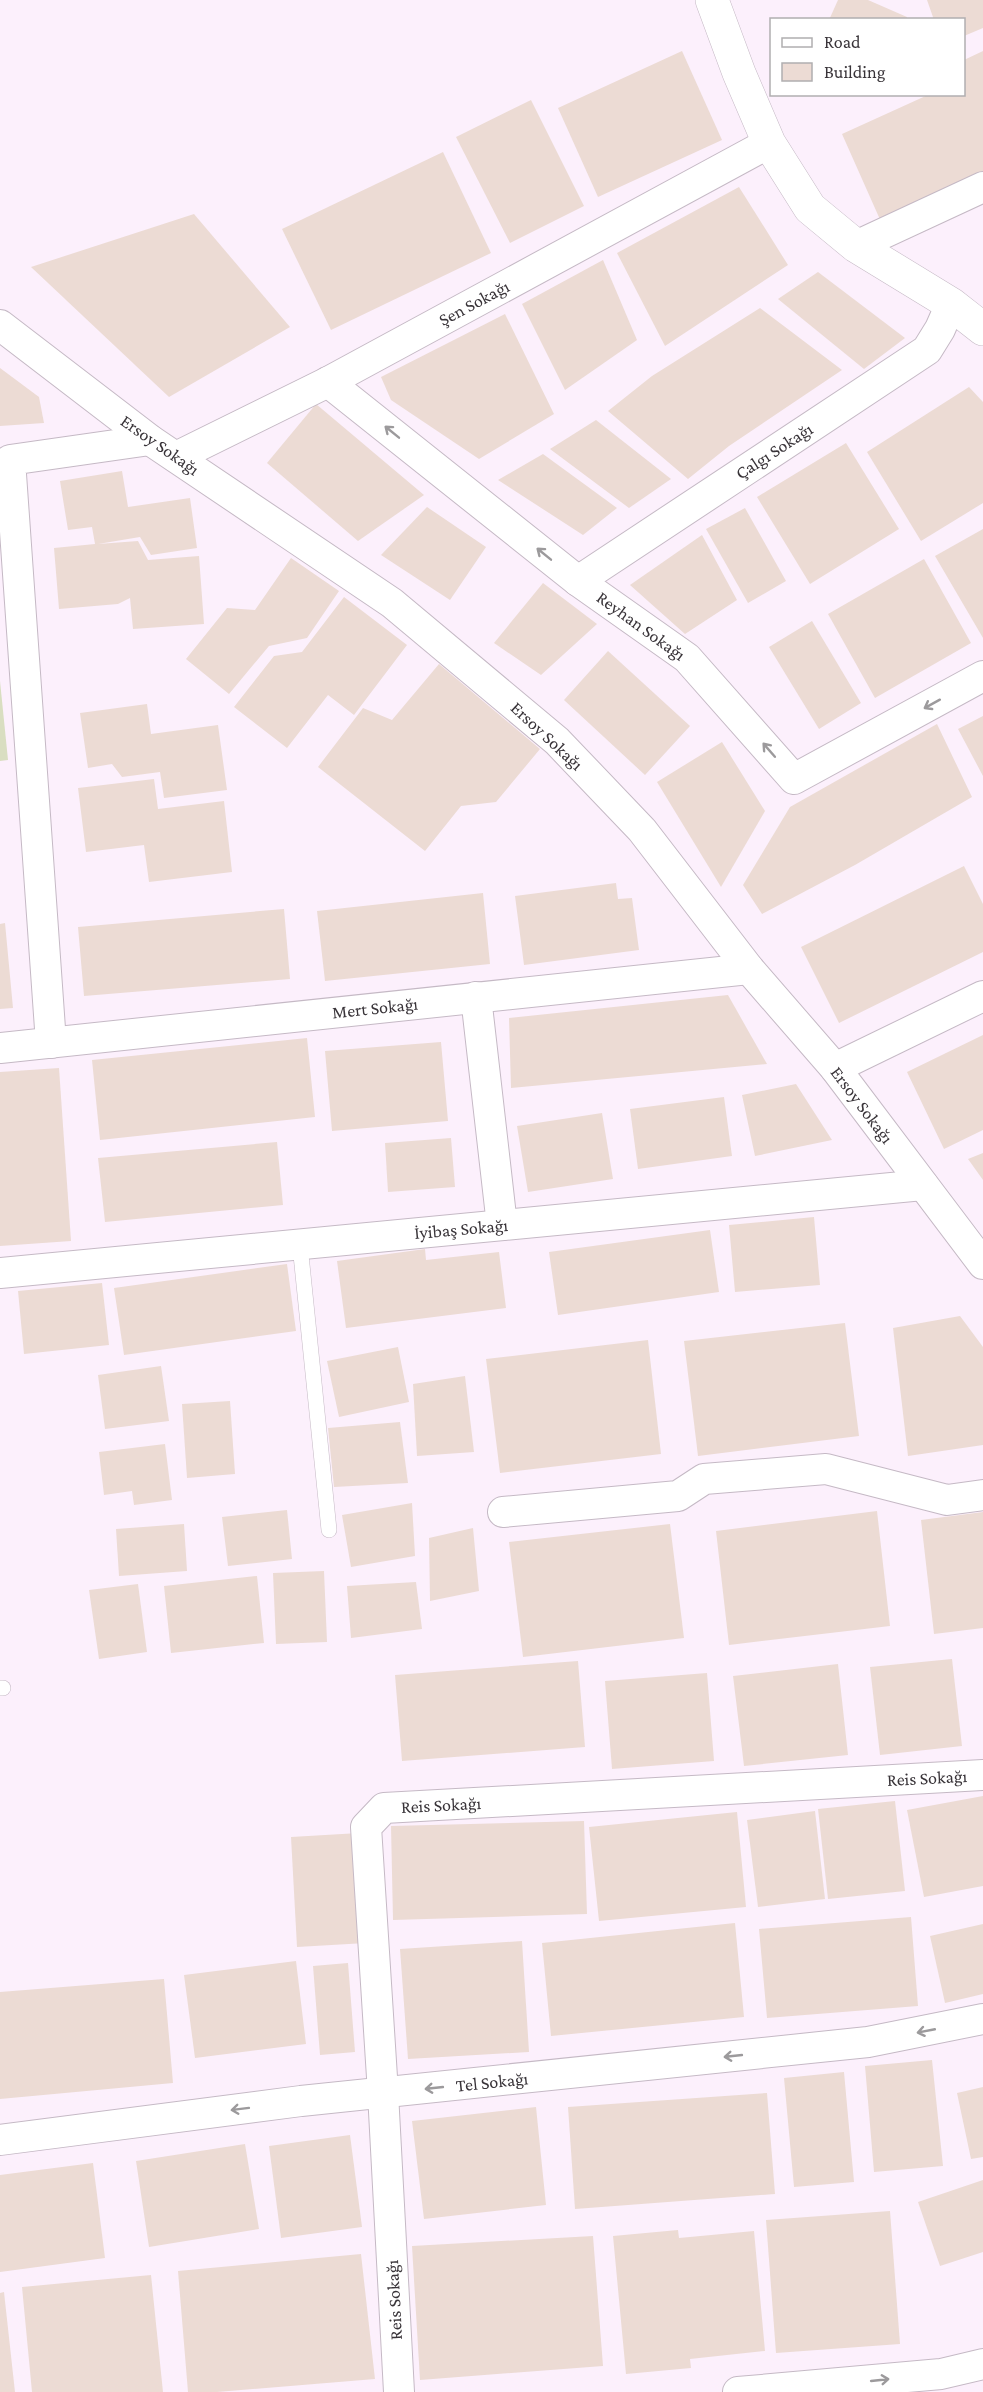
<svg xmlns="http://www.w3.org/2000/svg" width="983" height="2392" font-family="'Crimson Pro',serif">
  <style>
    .green { fill: #d9dec1 }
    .building { fill: #ecdbd4 }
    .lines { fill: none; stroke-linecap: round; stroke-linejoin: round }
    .lane-casing { stroke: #c5b9c5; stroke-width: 16 }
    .street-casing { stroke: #c5b9c5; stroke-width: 32 }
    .primary-casing { stroke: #c5b9c5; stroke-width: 34 }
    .lane { stroke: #fff; stroke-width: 15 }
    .street { stroke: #fff; stroke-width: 30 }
    .primary { stroke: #fff; stroke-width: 33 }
    .oneway { stroke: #9c9a9c }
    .labels { text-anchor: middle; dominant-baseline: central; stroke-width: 6; stroke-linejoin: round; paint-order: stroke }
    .street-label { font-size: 18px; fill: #393439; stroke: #fff }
  </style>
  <rect width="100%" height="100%" fill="#fcf0fc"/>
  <path class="green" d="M0,681L8,760L0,761Z"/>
  <g class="building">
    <path d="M838,0H868L907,17L906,20H829Z"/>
    <path d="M927,0H983V28L964,36V20H934Z"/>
    <path d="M682,51L722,140L598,197L558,108Z"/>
    <path d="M983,51V177L882,224L842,134L930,94H964V60Z"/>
    <path d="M531,100L584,206L510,243L456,137Z"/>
    <path d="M443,152L491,253L331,330L282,229Z"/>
    <path d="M739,187L788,265L665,346L617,253Z"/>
    <path d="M194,214L290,327L169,397L31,267Z"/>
    <path d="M603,260L637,340L565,390L522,304Z"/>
    <path d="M818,272L905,338L864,369L778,299Z"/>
    <path d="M760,308L842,370L729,446L688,479L608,411L652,376Z"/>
    <path d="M505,314L554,414L479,459L391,400L381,377Z"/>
    <path d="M0,368L39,397L44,423L0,426Z"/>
    <path d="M969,387L983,402V503L921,541L867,452Z"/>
    <path d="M316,404L424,495L358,541L267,463Z"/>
    <path d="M596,420L671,479L629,508L550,449Z"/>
    <path d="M846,443L899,529L810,584L757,497Z"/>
    <path d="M543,454L617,508L583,535L498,480Z"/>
    <path d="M122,471L128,507L190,498L197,548L151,555L140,537L98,544L138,541L148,560L199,556L204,624L133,629L130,598L118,604L59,609L54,548L95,544L92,527L68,530L60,481Z"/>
    <path d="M427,507L486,547L450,600L381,555Z"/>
    <path d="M745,508L786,581L748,603L706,529Z"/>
    <path d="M983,529V638L935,556Z"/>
    <path d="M702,535L737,600L685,634L630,585Z"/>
    <path d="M291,558L339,591L307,638L269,646L229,694L186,659L227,608L255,610Z"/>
    <path d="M924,559L971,643L875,698L828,614Z"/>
    <path d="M543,583L597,624L541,675L494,643Z"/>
    <path d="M344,597L407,645L354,715L328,695L287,748L234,707L274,656L302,652Z"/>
    <path d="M812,621L861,703L819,729L769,647Z"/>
    <path d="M608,651L690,726L645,775L564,700Z"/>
    <path d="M439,664L540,749L496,802L461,806L425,851L318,767L363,708L392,720Z"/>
    <path d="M147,704L151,734L218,725L227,790L164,798L160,772L122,777L112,764L88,768L80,713Z"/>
    <path d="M983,716V776L958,729Z"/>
    <path d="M937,724L972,797L855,865L762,914L743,885L790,807Z"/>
    <path d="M722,742L765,811L721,887L657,782Z"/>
    <path d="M154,779L158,809L224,801L232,872L149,882L144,845L86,852L78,788Z"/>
    <path d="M964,866L983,904V952L839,1023L801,947Z"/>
    <path d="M616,883L618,899L632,898L639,950L524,965L515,896Z"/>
    <path d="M483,893L490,964L325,981L317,911Z"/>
    <path d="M284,909L290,979L84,996L78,927Z"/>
    <path d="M5,923L13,1008L0,1009V924Z"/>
    <path d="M728,995L767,1064L511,1088L509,1018Z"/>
    <path d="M983,1035V1130L944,1149L907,1072Z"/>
    <path d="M307,1038L315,1117L100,1140L92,1060Z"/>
    <path d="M441,1042L448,1121L332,1131L325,1051Z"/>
    <path d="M59,1068L71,1241L0,1246V1072Z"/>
    <path d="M796,1084L832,1140L755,1156L742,1095Z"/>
    <path d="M724,1097L732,1156L638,1169L630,1109Z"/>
    <path d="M602,1113L613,1179L528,1192L517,1126Z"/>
    <path d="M451,1138L455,1187L388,1192L385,1143Z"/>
    <path d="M277,1142L283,1205L105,1222L98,1158Z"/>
    <path d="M983,1153V1180L968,1159Z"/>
    <path d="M814,1217L820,1285L735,1292L729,1225Z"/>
    <path d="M710,1230L719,1292L558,1315L549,1252Z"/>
    <path d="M425,1249L426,1260L499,1252L506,1308L346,1328L337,1261Z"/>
    <path d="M287,1264L296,1331L124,1355L114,1288Z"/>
    <path d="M102,1283L109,1345L24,1354L18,1291Z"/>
    <path d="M960,1316L983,1347V1445L908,1456L893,1328Z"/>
    <path d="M845,1323L859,1436L698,1456L684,1341Z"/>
    <path d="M648,1340L661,1454L500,1473L486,1359Z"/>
    <path d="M398,1347L409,1402L339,1417L327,1361Z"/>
    <path d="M161,1366L169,1421L105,1429L98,1375Z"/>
    <path d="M465,1376L474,1452L417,1456L413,1384Z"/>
    <path d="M230,1401L235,1474L187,1478L182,1404Z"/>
    <path d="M400,1422L408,1483L334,1487L328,1428Z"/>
    <path d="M165,1444L172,1500L134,1505L132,1491L104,1495L99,1452Z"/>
    <path d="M412,1503L415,1556L351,1567L342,1515Z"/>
    <path d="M287,1510L292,1559L228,1566L222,1517Z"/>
    <path d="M877,1511L890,1626L729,1645L716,1531Z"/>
    <path d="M983,1512V1628L934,1634L921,1520Z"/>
    <path d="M184,1524L187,1571L119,1576L116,1529Z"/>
    <path d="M670,1524L684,1638L523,1657L509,1542Z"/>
    <path d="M473,1528L479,1591L430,1601L429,1538Z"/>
    <path d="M324,1571L327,1642L276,1644L273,1573Z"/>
    <path d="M257,1576L264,1643L171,1653L164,1586Z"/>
    <path d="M416,1582L422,1629L351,1638L347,1586Z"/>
    <path d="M138,1584L147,1652L99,1659L89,1590Z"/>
    <path d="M952,1659L962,1746L880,1755L870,1667Z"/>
    <path d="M578,1661L585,1747L402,1761L395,1675Z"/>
    <path d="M838,1664L848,1755L744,1766L733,1676Z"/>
    <path d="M707,1673L714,1761L612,1769L605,1681Z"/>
    <path d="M983,1796V1886L924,1897L907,1810Z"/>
    <path d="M895,1801L905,1891L828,1899L818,1809Z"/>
    <path d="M815,1811L825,1899L758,1907L747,1820Z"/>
    <path d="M737,1812L746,1907L599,1921L589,1827Z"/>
    <path d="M584,1821L587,1914L393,1920L391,1826Z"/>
    <path d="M359,1833L366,1943L297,1947L291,1837Z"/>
    <path d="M911,1917L918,2006L767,2018L759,1929Z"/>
    <path d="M735,1923L744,2017L551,2036L542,1943Z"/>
    <path d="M983,1924V1994L945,2003L930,1936Z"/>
    <path d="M522,1941L529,2052L408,2059L400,1949Z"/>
    <path d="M296,1961L306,2044L195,2058L184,1975Z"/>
    <path d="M348,1963L355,2052L320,2055L313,1966Z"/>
    <path d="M164,1979L173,2083L0,2099V1992Z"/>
    <path d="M932,2060L943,2166L874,2172L865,2066Z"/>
    <path d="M844,2072L854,2182L794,2187L784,2078Z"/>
    <path d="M983,2087V2157L971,2159L957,2093Z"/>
    <path d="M767,2093L775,2194L575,2209L568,2107Z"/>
    <path d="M536,2107L546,2205L424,2219L412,2121Z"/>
    <path d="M350,2135L362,2227L281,2238L269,2146Z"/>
    <path d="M245,2144L259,2229L149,2247L136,2161Z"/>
    <path d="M93,2163L105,2258L0,2272V2175Z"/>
    <path d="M983,2180V2252L940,2266L918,2202Z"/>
    <path d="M890,2211L900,2344L776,2353L766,2220Z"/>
    <path d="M678,2230L679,2238L754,2231L765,2351L690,2359L691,2368L626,2374L613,2236Z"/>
    <path d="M593,2236L603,2366L420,2380L412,2246Z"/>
    <path d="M361,2254L375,2379L217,2392H188L178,2271Z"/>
    <path d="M151,2275L163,2392H32L22,2287Z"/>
    <path d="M4,2292L15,2392H0V2293Z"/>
  </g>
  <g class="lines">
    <defs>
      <g id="lane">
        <path d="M300,1245L329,1530"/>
        <path d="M0,1688H3"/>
      </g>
      <g id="street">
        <path d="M856,246L983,187"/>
        <path d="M0,325L150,440L392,603L557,741L642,830L749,969L835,1068L983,1264"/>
        <path d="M328,382L578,581L687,658L794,779L983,676"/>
        <path d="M176,457L328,382L769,143"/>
        <path d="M578,581L927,350L940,329L951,304"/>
        <path d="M476,997L502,1225"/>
        <path d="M51,1043L10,460L150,440"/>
        <path d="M0,1048L749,969"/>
        <path d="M835,1068L983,996"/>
        <path d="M0,1273L923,1185"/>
        <path d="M503,1512L678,1496L704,1479L826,1469L947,1500L983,1495"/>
        <path d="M0,2140L301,2101L868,2042L983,2019"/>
        <path d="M399,2392L383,2093L366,1827L384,1808L983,1775"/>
        <path d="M738,2392L941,2374L983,2364"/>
      </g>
      <path id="primary" d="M712,0L739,73L769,143L810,208L856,246L951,304L983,329"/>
    </defs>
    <use href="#lane" class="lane-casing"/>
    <use href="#street" class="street-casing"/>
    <use href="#primary" class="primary-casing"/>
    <use href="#lane" class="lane"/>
    <use href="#street" class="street"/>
    <use href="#primary" class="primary"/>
  </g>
  <defs><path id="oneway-shaft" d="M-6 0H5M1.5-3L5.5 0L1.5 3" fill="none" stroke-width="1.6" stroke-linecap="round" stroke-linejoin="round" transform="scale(1.5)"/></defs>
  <g class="oneway">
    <use href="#oneway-shaft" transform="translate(392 432) rotate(-141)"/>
    <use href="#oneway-shaft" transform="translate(544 554) rotate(-141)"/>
    <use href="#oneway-shaft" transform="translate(932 704) rotate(151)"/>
    <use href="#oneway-shaft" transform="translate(769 750) rotate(-131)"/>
    <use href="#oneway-shaft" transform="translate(926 2031) rotate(169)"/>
    <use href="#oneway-shaft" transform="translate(733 2056) rotate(174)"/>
    <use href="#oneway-shaft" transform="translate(434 2088) rotate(174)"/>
    <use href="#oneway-shaft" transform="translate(240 2109) rotate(173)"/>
    <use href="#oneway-shaft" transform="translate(880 2380) rotate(-6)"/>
  </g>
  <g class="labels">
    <g class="street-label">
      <text transform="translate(474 303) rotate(-28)">Şen Sokağı</text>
      <text transform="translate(160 445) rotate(35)">Ersoy Sokağı</text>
      <text transform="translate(774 451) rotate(-33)">Çalgı Sokağı</text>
      <text transform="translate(641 626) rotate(36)">Reyhan Sokağı</text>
      <text transform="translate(547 736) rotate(43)">Ersoy Sokağı</text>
      <text transform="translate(375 1008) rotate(-6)">Mert Sokağı</text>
      <text transform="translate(862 1105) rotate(53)">Ersoy Sokağı</text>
      <text transform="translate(461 1229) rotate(-5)">İyibaş Sokağı</text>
      <text transform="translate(927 1778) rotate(-3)">Reis Sokağı</text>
      <text transform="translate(441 1805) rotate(-3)">Reis Sokağı</text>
      <text transform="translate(492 2082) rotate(-6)">Tel Sokağı</text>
      <text transform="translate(394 2300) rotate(-93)">Reis Sokağı</text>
    </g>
  </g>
  <rect x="770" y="18" width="195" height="78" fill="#ffffff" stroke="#b0aeb0" stroke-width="1.5"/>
  <rect x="782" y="38" width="30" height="9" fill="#ffffff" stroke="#b0aeb0" stroke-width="1.5"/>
  <text x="824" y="48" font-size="18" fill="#393439">Road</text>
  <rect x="782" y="63" width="30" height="18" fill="#ecdbd4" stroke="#b0aeb0" stroke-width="1.5"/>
  <text x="824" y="78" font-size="18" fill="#393439">Building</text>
</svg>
